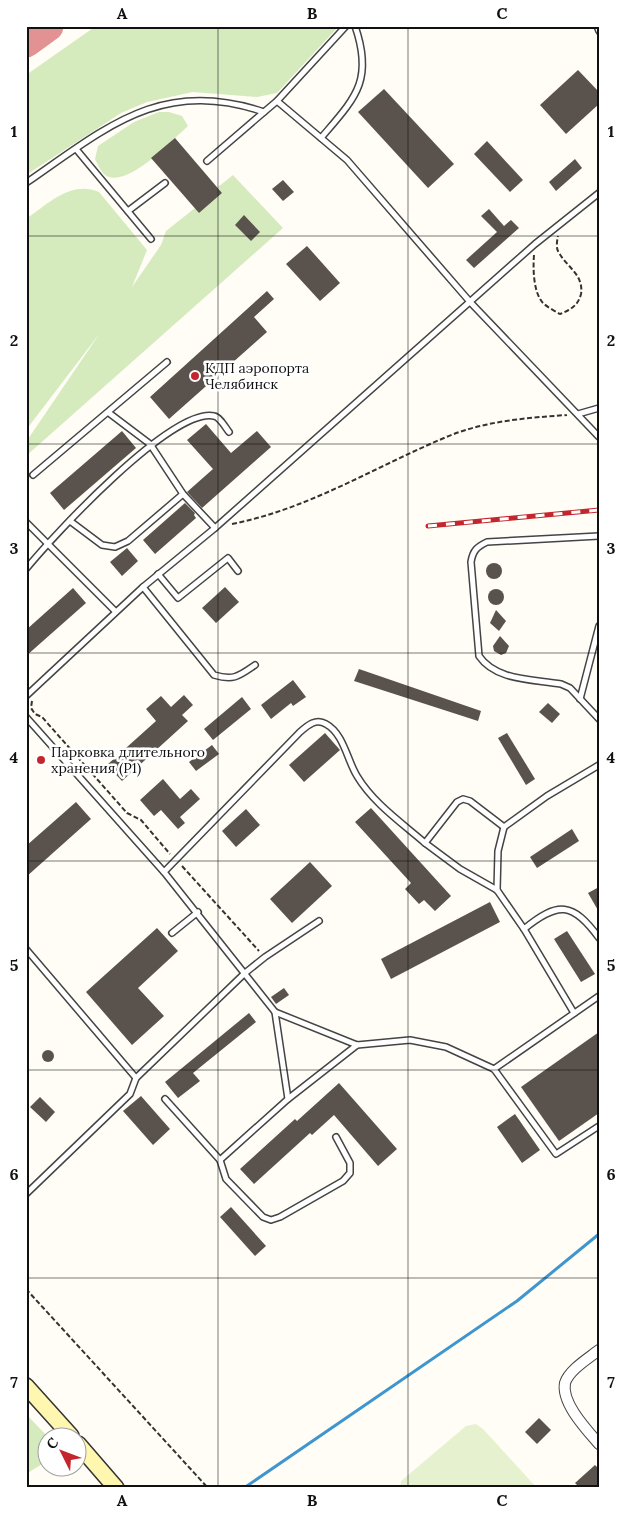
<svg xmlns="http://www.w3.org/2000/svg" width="625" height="1514" font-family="Lora,serif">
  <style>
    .green { fill: #d5ebbd }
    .pitch { fill: #e6f2cf }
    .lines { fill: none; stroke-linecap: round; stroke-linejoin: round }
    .stream { stroke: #3f96cf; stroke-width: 3 }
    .taxiway { stroke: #e29292; stroke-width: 31 }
    .building { fill: #5a524d }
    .service-casing { stroke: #444; stroke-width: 8 }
    .minor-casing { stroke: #444; stroke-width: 12 }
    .secondary-casing { stroke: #333; stroke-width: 18 }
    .path { stroke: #333; stroke-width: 2; stroke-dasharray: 5 2.5; stroke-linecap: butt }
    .service { stroke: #fff; stroke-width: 5 }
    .minor { stroke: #fff; stroke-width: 10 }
    .secondary { stroke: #fff6b0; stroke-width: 15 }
    .rail-casing { stroke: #c4262e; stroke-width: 5 }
    .rail { stroke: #fff; stroke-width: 3; stroke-dasharray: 9; stroke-linecap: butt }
    .grid { fill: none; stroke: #111; stroke-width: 1; stroke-opacity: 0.55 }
    .poi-dot { fill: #c4262e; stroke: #fff; stroke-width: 2 }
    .labels { text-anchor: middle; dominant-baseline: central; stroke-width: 5; stroke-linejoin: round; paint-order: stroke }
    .poi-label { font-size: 14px; fill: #111; stroke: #fff; text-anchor: start }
    .neatline { fill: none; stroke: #111; stroke-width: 2 }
    .grid-label { font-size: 16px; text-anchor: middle; font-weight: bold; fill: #111 }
  </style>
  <rect width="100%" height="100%" fill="#fffdf5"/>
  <g class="green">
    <path d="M96,26H339L277,93L257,97L193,92L147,102L121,113L26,175V75Z"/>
    <path d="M159,112H169L182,116L188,126C172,140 132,184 109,177C102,175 98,165 95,159L98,146L134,122Z"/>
    <path d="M233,175L283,228L26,456V442L100,333L26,430V219C49,203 71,180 99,192L147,250L132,287L161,245L166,231L195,208L199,213L222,193L218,187Z"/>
    <path d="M26,1414L48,1437L47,1461L26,1474Z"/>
  </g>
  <path class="pitch" d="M476,1424L483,1429L537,1488H400L401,1481L466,1426Z"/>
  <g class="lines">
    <path class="stream" d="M244,1488L517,1301L599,1234"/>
    <path class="taxiway" d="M26,42L48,26"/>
  </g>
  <g class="building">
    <path d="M578,70L599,92V104L566,134L540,105Z"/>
    <path d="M384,89L454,164L428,188L358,112Z"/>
    <path d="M175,138L222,193L199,213L151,158Z"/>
    <path d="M487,141L523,180L510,192L474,154Z"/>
    <path d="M575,159L582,168L556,191L549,182Z"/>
    <path d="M283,180L294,192L283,201L272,189Z"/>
    <path d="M489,209L504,226L511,220L519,228L474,268L466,260L497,232L481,216Z"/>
    <path d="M244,215L260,232L251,241L235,225Z"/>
    <path d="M307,246L340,283L320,301L286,264Z"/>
    <path d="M267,291L274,299L254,317L267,332L169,419L150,397Z"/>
    <path d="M206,424L231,453L257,431L271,447L202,508L187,492L213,469L187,440Z"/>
    <path d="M122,431L136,448L64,510L50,493Z"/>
    <path d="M185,503L195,513L194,515L196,518L155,554L143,540Z"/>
    <path d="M127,548L138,561L122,576L110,562Z"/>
    <circle cx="494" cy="571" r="8"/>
    <path d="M225,587L239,602L216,623L202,608Z"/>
    <path d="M73,588L86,603L26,656V630Z"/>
    <circle cx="496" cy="597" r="8"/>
    <path d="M496,610L506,621L499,631L490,623Z"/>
    <path d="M500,636L509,646L506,653L501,655L494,651L493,646Z"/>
    <path d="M359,669L481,711L478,721L354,681Z"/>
    <path d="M293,680L306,697L293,706L291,703L271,719L261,705Z"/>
    <path d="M184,695L193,705L182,715L188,721L122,781L107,765L156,721L146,709L161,696L171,707Z"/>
    <path d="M242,697L251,709L213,740L204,729Z"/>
    <path d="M548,703L560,714L552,723L539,712Z"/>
    <path d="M325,733L340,750L304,782L289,765Z"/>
    <path d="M507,733L535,779L526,785L498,738Z"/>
    <path d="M212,745L219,754L196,771L189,762Z"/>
    <path d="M163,779L180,799L191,789L200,799L180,817L185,823L178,829L161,810L154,816L140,800Z"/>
    <path d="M76,802L91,819L26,877V846Z"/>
    <path d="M371,808L451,896L435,911L424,900L419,904L405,889L411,883L355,822Z"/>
    <path d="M246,809L260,825L236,847L222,831Z"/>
    <path d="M572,829L579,841L537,868L530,857Z"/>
    <path d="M310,862L332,886L292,923L270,899Z"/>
    <path d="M599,887V912L588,893Z"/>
    <path d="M490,902L500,922L391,979L381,959Z"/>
    <path d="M157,928L178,951L138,988L164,1016L132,1045L86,992Z"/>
    <path d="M567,931L595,974L581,982L554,939Z"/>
    <path d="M284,988L289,995L276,1004L271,997Z"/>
    <path d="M249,1013L256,1022L193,1073L200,1081L178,1098L165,1082Z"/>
    <path d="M599,1032V1113L559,1141L521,1087Z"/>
    <circle cx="48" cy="1056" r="6"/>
    <path d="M339,1083L397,1149L378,1166L334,1115L312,1135L310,1133L254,1184L240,1169L295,1119L297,1121Z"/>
    <path d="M141,1096L170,1129L153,1145L123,1111Z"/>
    <path d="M40,1097L55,1112L46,1122L30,1107Z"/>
    <path d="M515,1114L540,1150L522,1163L497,1127Z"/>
    <path d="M231,1207L266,1246L255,1256L220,1217Z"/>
    <path d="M539,1418L551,1430L537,1444L525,1432Z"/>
    <path d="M595,1465L599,1469V1488H580L575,1483Z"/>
  </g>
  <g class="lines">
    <defs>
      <g id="service">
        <path d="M597,26L599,31"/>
        <path d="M277,101L347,160L471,303L599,437"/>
        <path d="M321,138C355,98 374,81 355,26"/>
        <path d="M76,149L151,239"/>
        <path d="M207,161L264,112"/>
        <path d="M26,183C106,128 161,77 264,112L277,101L346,26"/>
        <path d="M128,211L165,183"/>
        <path d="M109,413L150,444L183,494L215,528"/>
        <path d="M578,414L599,408"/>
        <path d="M33,475L167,362"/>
        <path d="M70,521L102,545L115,547L128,541L183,494"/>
        <path d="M26,522L115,611"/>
        <path d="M599,536L487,542C477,547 473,550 471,562L479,656C496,681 533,679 561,684L570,688L599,719"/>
        <path d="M26,569C53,536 172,407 214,416C220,417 225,427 229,432"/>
        <path d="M158,574L178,598L228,558L238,571"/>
        <path d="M143,587L214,675C234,681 239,676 255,665"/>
        <path d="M26,696L143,587L215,528L535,244L599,193"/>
        <path d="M580,699L599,626"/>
        <path d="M26,717L164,872L275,1012L357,1045L410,1040L446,1047L494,1069L556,1154L599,1126"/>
        <path d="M425,843L460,869L497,890L524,929C558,901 573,902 599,938"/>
        <path d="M164,872L300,732C308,725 316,718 326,724C344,734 347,760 357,776C373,803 402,823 425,843L457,802L463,799L470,801L504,827L547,796L599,765"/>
        <path d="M497,890L498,851L504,827"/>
        <path d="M524,929L574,1013"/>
        <path d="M172,933L198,912"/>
        <path d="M26,949L136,1078"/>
        <path d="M494,1069L599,996"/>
        <path d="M165,1099L220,1160L226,1179L263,1217L271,1220L280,1217L343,1181L350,1173V1163L336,1137"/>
        <path d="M288,1099L357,1045"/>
        <path d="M220,1160L288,1099L275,1012"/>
        <path d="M26,1194L130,1094L136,1078L245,973L265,957L319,921"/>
      </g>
      <path id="minor" d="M599,1350C589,1358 569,1370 565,1383C561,1403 587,1430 599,1444"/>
      <g id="secondary">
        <path d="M26,1386L71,1436"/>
        <path d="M78,1444L116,1488"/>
      </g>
    </defs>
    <use href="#service" class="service-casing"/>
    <use href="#minor" class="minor-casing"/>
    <use href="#secondary" class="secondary-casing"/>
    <g class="path">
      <path d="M534,255C533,268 533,292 543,303C547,307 555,311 560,314C570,310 578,306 581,294C584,274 566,267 558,251C556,247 557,240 558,236"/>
      <path d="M232,524C308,509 373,468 444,438C483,421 525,418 567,415"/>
      <path d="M32,701L31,708L35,714L42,717L127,813L141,820L170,854"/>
      <path d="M182,866L259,951"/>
      <path d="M26,1289L208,1488"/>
    </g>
    <use href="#service" class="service"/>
    <use href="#minor" class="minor"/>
    <use href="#secondary" class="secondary"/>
    <defs>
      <path id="rail" d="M428,526L599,510"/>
    </defs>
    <use href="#rail" class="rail-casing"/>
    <use href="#rail" class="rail"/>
  </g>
  <path class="grid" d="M218,26V1488M408,26V1488M26,236H599M26,444H599M26,653H599M26,861H599M26,1070H599M26,1278H599"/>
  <g class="poi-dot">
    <circle cx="195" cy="376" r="5"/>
    <circle cx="41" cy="760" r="5"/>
  </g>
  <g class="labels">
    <g class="poi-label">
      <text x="205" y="368">КДП аэропорта<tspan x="205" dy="16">Челябинск</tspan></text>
      <text x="51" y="752">Парковка длительного<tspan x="51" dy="16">хранения (P1)</tspan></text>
    </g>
  </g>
  <rect width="625" height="1514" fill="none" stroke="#ffffff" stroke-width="55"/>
  <g transform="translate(62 1452) rotate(312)"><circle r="24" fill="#ffffff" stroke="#a0a0a0"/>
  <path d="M0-4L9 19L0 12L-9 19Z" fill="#c4262e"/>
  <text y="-8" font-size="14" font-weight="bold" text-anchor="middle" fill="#111111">С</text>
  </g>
  <rect x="28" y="28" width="570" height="1458" class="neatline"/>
  <g class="grid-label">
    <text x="122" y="19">A</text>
    <text x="312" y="19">B</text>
    <text x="502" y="19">C</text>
    <text x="14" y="137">1</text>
    <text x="611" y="137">1</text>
    <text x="14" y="346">2</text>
    <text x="611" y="346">2</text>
    <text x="14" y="554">3</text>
    <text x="611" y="554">3</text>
    <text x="14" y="763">4</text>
    <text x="611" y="763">4</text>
    <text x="14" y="971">5</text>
    <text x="611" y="971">5</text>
    <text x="14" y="1180">6</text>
    <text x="611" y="1180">6</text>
    <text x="14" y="1388">7</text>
    <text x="611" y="1388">7</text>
    <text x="122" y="1506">A</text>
    <text x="312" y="1506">B</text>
    <text x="502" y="1506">C</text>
  </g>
</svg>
